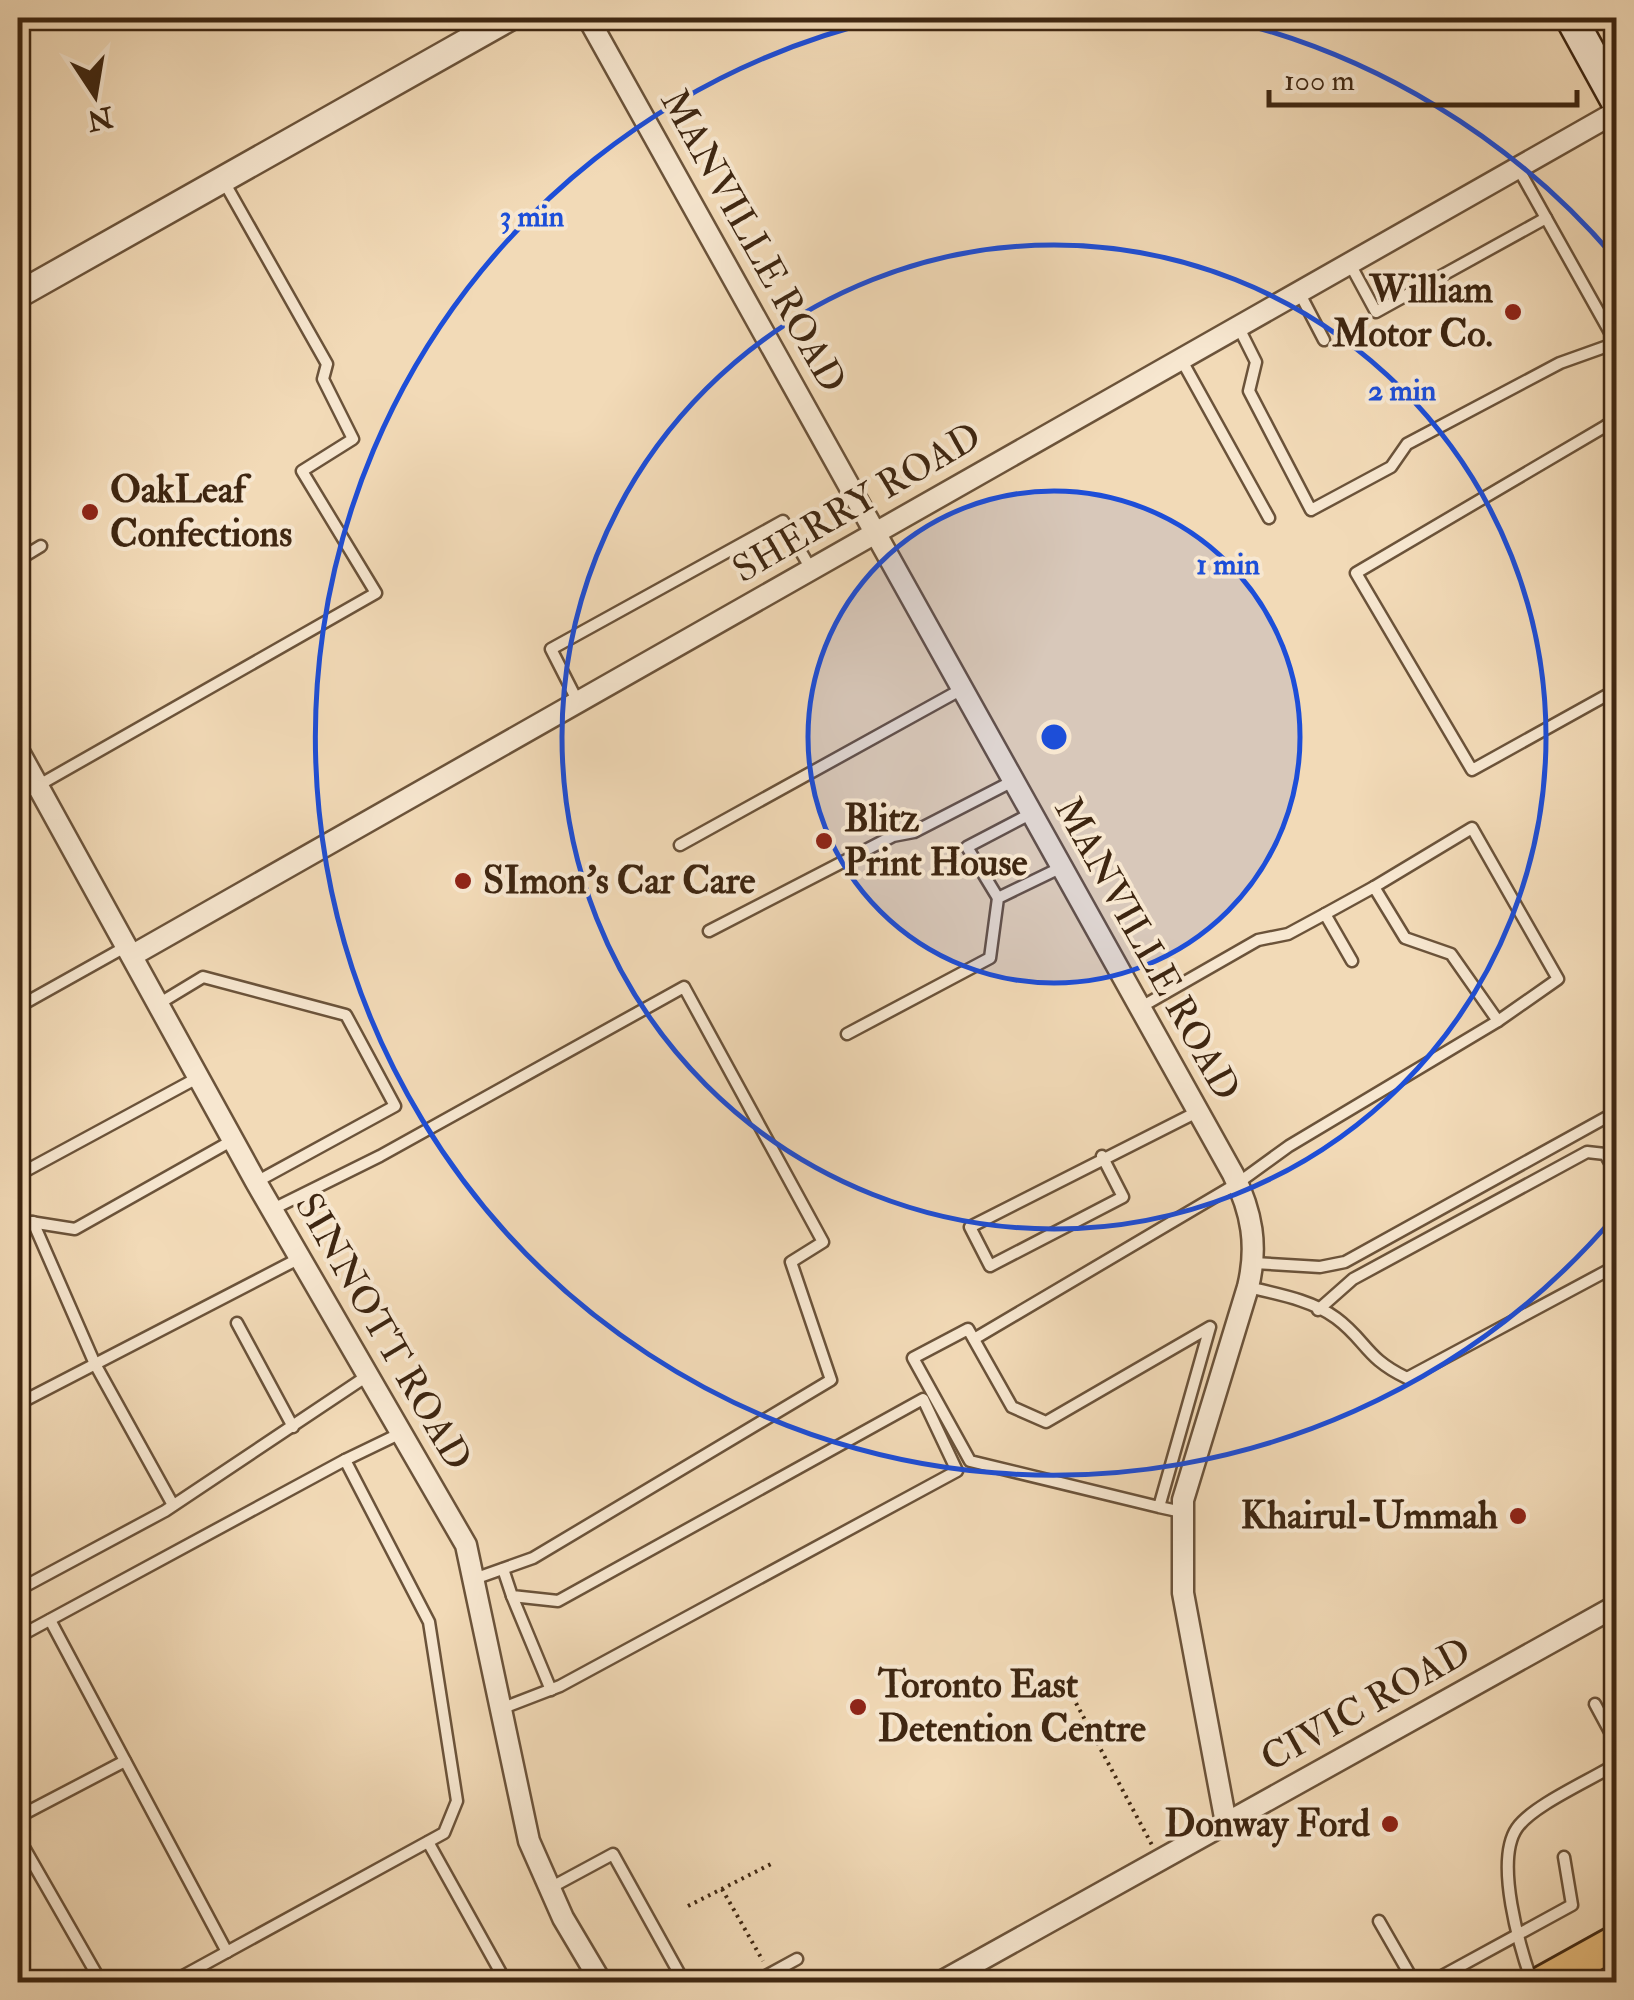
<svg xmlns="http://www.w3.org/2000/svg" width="1634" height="2000" font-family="'IM FELL Double Pica',serif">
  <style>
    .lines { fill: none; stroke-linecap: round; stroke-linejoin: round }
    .service-casing { stroke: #6b533a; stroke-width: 15 }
    .minor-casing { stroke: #6b533a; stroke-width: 25 }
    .tertiary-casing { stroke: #6b533a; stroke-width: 30 }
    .secondary-casing { stroke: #3e2611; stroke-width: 35 }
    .primary-casing { stroke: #3e2611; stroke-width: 38 }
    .path { stroke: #3e2611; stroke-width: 4; stroke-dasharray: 2.5 5; stroke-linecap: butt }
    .service { stroke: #f7e7d0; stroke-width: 10 }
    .minor { stroke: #f7e7d0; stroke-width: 20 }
    .tertiary { stroke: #f7e7d0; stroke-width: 25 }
    .secondary { stroke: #f7e7d0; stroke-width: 30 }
    .primary { stroke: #e9bd7c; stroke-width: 32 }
    .tram { stroke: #3e2611; stroke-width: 2.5 }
    .ring { fill: none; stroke: #1d4ed8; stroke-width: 5 }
    .poi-dot { fill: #8f2418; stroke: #f7e7d0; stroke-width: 4 }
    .labels { text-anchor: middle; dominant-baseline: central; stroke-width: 8; stroke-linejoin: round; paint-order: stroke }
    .street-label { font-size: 38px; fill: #3e2611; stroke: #f7e7d0 }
    .poi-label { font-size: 38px; font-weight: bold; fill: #3e2611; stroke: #f7e7d0; text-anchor: start }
    .centre { fill: #1d4ed8; stroke: #f7e7d0; stroke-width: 5 }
    .ring-label { font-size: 30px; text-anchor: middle; font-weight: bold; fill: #1d4ed8; stroke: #f7e7d0; stroke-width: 8; stroke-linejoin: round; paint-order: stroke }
  </style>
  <rect width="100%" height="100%" fill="#f2dab7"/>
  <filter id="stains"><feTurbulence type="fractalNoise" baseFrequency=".002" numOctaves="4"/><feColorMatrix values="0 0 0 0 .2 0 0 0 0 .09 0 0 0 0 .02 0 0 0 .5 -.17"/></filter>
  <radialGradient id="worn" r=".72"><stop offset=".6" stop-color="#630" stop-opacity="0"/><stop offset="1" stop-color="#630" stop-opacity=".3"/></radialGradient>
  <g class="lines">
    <defs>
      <g id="service">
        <path d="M1518,168L1616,343"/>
        <path d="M1350,264L1376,312L1546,218"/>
        <path d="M1299,292L1324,340"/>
        <path d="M1239,328L1256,362L1249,391L1311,510L1391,467L1407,444L1560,363L1616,343"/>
        <path d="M1181,359L1269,518"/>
        <path d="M1616,420L1356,573L1472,770L1616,690"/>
        <path d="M1607,425L1616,442"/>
        <path d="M18,560L41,546"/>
        <path d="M578,702L551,649L783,521L811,569"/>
        <path d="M18,797L376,593L302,471L353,439L323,379L327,364L223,180"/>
        <path d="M680,845L962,689"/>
        <path d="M998,898L967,847L1032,813"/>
        <path d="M1325,914L1374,887L1405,938L1451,954L1498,1021"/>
        <path d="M709,931L893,836L914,832L1013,781"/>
        <path d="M160,1003L203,977L346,1015L395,1106L256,1182"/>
        <path d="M18,1007L127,946"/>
        <path d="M1141,1007L1258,940L1288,934L1325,914L1352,961"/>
        <path d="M847,1034L990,958L998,898L1062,867"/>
        <path d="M1102,1156L1123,1197L990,1266L970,1227L1197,1112"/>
        <path d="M18,1175L199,1077"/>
        <path d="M273,1209L380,1156L684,987L823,1242L791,1262L831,1380L533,1558L474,1579"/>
        <path d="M18,1220L75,1229L233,1140"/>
        <path d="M33,1222L95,1364L173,1505"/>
        <path d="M1254,1263L1320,1267L1345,1262L1616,1112"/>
        <path d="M1248,1287C1277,1294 1312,1300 1336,1318C1367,1341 1365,1358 1407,1378L1616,1266"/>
        <path d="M1318,1310L1353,1279L1587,1152L1605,1154L1616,1173"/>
        <path d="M237,1323L293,1427"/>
        <path d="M974,1339L1238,1183L1289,1146L1498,1021L1558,979L1472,828L1374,887"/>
        <path d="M18,1404L300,1258"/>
        <path d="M345,1460L401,1433"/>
        <path d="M1159,1507L1210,1327L1046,1422L1012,1407L968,1329L913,1358L970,1461L1159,1507L1182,1512"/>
        <path d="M503,1569L512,1596L558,1601L923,1399L957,1471L560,1686L503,1708"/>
        <path d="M18,1590L165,1511L367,1376"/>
        <path d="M512,1596L551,1690"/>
        <path d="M50,1620L227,1952"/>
        <path d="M18,1637L345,1460L429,1622L457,1801L444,1833L172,1982"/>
        <path d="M1595,1704L1616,1743"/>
        <path d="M18,1817L125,1761"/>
        <path d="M18,1837L101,1982"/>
        <path d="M428,1842L506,1982"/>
        <path d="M550,1888L613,1854L684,1982"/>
        <path d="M1379,1921L1414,1982"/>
        <path d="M755,1982L797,1959"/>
        <path d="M1431,1982L1572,1905L1564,1857"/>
        <path d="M1532,1982C1520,1948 1494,1861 1517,1828C1533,1805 1591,1780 1616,1764"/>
      </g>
      <g id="minor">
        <path d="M588,18L1233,1174C1252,1212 1258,1246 1248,1287L1183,1500V1593L1226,1823"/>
        <path d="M18,750L256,1182L466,1545L529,1841L563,1918L601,1982"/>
        <path d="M133,955L1616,112"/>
        <path d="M941,1982L1616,1606"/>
      </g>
      <path id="tertiary" d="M18,295L509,18"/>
      <path id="secondary" d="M1571,18L1616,100"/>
      <path id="primary" d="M1544,1982L1616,1942"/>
    </defs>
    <use href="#service" class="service-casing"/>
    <use href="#minor" class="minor-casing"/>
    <use href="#tertiary" class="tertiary-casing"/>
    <use href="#secondary" class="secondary-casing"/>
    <use href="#primary" class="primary-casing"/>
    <g class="path">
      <path d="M1069,1690L1152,1845"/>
      <path d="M722,1889L763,1961"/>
      <path d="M688,1906L773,1863"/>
    </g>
    <use href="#service" class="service"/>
    <use href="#minor" class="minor"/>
    <use href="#tertiary" class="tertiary"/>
    <use href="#secondary" class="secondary"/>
    <use href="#primary" class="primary"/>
    <path class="tram" d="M1594,1982L1616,1970"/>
  </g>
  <circle cx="1054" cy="737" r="246" fill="#1d4ed8" fill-opacity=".12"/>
  <g class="ring">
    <circle cx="1054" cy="737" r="246"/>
    <circle cx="1054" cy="737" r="492"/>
    <path d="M1615 1216A738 738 0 1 1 888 18M1220 18A738 738 0 0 1 1615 258"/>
  </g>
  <g class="poi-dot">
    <circle cx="1513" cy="312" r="10"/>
    <circle cx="90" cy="512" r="10"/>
    <circle cx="824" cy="841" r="10"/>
    <circle cx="463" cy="881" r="10"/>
    <circle cx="1518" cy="1516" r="10"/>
    <circle cx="858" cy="1707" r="10"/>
    <circle cx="1390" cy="1824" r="10"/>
  </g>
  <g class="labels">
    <g class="street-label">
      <text transform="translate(753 241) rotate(61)">MANVILLE ROAD</text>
      <text transform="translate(857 503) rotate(-30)">SHERRY ROAD</text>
      <text transform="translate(1147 949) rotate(61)">MANVILLE ROAD</text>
      <text transform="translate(383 1332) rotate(60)">SINNOTT ROAD</text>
      <text transform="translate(1366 1705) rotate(-29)">CIVIC ROAD</text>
    </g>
    <g class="poi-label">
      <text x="1493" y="290" text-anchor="end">William<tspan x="1493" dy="44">Motor Co.</tspan></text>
      <text x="110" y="490">OakLeaf<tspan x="110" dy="44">Confections</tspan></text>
      <text x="844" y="819">Blitz<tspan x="844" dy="44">Print House</tspan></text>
      <text x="483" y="881">SImon's Car Care</text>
      <text x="1498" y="1516" text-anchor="end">Khairul-Ummah</text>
      <text x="878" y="1685">Toronto East<tspan x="878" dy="44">Detention Centre</tspan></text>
      <text x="1370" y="1824" text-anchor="end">Donway Ford</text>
    </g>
  </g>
  <circle cx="1054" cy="737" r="15" class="centre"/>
  <g class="ring-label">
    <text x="532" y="226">3 min</text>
    <text x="1402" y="400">2 min</text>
    <text x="1228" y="574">1 min</text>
  </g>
  <rect width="1634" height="2000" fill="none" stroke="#f2dab7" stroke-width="60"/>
  <rect x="20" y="20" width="1594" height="1960" fill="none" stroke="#3e2611" stroke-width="5"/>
  <rect x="30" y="30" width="1574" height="1940" fill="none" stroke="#3e2611" stroke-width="2.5"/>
  <g transform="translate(95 95) rotate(168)" stroke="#f7e7d0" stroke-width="8" paint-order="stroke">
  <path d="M0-8L18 38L0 25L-18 38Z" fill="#3e2611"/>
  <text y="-15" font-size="28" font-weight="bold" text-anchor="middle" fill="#3e2611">N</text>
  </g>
  <path d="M1269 90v15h308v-15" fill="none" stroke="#3e2611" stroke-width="5"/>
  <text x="1284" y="90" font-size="30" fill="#3e2611" stroke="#f7e7d0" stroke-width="8" paint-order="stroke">100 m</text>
  <rect width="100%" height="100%" filter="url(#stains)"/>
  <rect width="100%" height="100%" fill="url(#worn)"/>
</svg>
